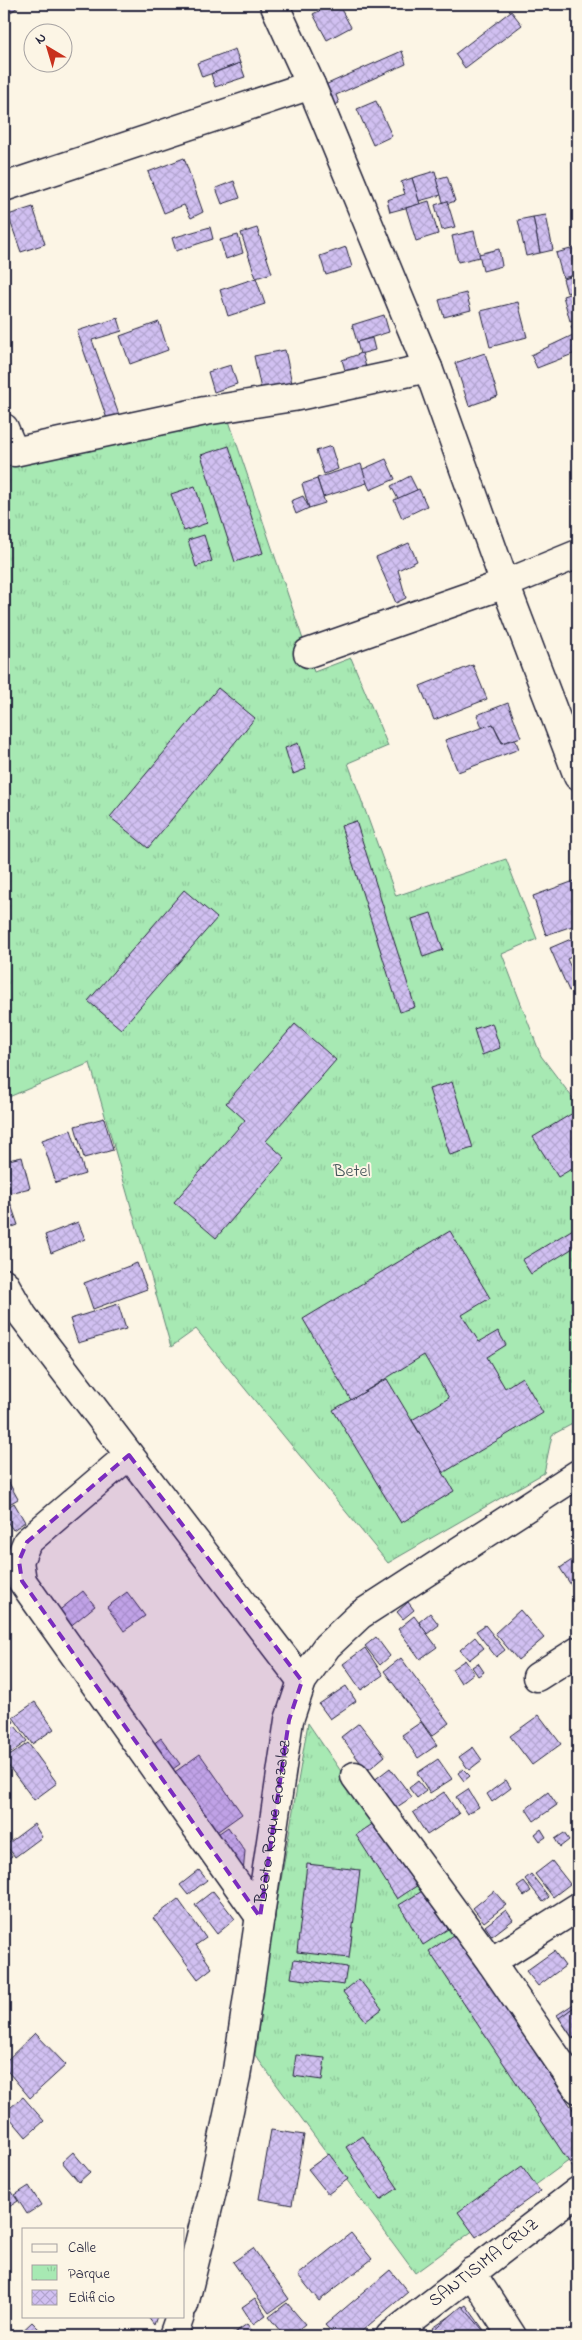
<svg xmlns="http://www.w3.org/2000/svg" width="582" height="2340" font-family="'Indie Flower',sans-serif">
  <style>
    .park { fill: url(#park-tufts); stroke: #648677 }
    .building { fill: url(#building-cross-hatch); stroke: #22223b }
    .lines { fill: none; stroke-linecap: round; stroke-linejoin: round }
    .minor-casing { stroke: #22223b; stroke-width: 31 }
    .minor { stroke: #fcf5e5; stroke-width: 28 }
    .marked { fill: #7b2cbf; fill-opacity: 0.2; stroke: #7b2cbf; stroke-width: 4; stroke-dasharray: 10 6; stroke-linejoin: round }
    .labels { text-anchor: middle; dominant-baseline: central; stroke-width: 4; stroke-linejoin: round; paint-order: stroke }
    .park-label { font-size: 18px; fill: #435459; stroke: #fcf5e5 }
    .street-label { font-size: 18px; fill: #22223b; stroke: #fcf5e5 }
  </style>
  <defs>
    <pattern id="park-tufts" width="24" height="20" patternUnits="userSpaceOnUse" patternTransform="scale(1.25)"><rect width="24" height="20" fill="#a7e9b3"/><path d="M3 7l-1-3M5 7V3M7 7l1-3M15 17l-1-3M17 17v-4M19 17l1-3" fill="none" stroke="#8fc89b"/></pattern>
    <pattern id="building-cross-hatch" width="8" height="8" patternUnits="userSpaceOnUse" patternTransform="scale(1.25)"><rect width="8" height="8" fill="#d1c0f1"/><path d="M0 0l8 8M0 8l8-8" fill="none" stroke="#b3a5d0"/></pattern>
  </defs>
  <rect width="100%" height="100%" fill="#fcf5e5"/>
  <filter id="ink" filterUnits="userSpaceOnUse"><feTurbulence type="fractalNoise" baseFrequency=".02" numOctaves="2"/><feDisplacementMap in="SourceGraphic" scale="10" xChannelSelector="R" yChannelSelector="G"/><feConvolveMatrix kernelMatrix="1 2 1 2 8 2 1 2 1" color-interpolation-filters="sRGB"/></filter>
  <g filter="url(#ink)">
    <g class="park">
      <path d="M226,412L314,672L351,658L388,746L348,763L396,896L506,859L537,939L502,954L541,1056L578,1105V1421L552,1435L544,1473L388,1563L196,1329L171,1347L90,1063L4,1099V465Z"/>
      <path d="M308,1723L578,2118V2154L415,2273L255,2055L269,1950Z"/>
    </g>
    <g class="building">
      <path d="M4,4H22L4,17Z"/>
      <path d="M332,4H338L351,27L327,40L313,14Z"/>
      <path d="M511,11L522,25L465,68L455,54Z"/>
      <path d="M235,49L240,63L202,77L197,63Z"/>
      <path d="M402,51L406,64L336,95L339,103L333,106L325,85Z"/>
      <path d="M240,63L245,77L215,87L211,74Z"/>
      <path d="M376,101L392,136L373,145L357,109Z"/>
      <path d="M184,158L203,212L191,218L184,205L164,213L148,172Z"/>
      <path d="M435,171L441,195L419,201L412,178Z"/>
      <path d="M447,176L455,201L444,205L436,179Z"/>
      <path d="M412,178L420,204L390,212L387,200L405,194L401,182Z"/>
      <path d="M234,181L240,198L222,204L216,188Z"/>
      <path d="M429,201L438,234L416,241L406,208Z"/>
      <path d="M447,201L455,227L442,230L435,205Z"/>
      <path d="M33,207L45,244L21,252L8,215Z"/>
      <path d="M546,215L553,250L540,253L533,217Z"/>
      <path d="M533,217L540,253L526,256L518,220Z"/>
      <path d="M210,227L213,239L176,251L172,238Z"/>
      <path d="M257,228L272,273L256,278L241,233Z"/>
      <path d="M474,231L480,257L458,262L452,236Z"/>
      <path d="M238,235L243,253L226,259L220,240Z"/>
      <path d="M346,247L352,267L326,275L320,256Z"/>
      <path d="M578,247V274L563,278L556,253Z"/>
      <path d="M499,249L502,266L483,271L479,254Z"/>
      <path d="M578,275V289L567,293L563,279Z"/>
      <path d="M256,278L265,304L228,316L220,290Z"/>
      <path d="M578,291V319L570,321L563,296Z"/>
      <path d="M466,293L471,310L444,317L439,300Z"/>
      <path d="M518,302L527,337L490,347L481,311Z"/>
      <path d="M384,315L389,332L357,342L352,325Z"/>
      <path d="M118,318L122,331L92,340L119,415L107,419L77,331Z"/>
      <path d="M159,322L168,350L130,364L120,336Z"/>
      <path d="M578,323V345L571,326Z"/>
      <path d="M573,335L578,346V352L537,368L531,355Z"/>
      <path d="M372,338L375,350L360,354L357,342Z"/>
      <path d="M285,350L294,393L263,399L254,356Z"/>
      <path d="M362,353L368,374L348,380L342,360Z"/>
      <path d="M485,353L498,396L469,406L455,363Z"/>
      <path d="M231,365L237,384L214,392L208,372Z"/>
      <path d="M229,446L263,553L235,562L201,455Z"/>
      <path d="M331,446L338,469L324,474L316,451Z"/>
      <path d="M386,459L395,479L370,490L361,470Z"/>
      <path d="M361,464L367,483L323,497L317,478Z"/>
      <path d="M410,476L417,490L398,499L391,486Z"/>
      <path d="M317,479L325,503L309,508L302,484Z"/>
      <path d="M195,486L207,523L184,531L171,494Z"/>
      <path d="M419,489L427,506L402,518L394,500Z"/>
      <path d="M303,496L309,508L296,514L291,501Z"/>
      <path d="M204,535L212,561L196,567L188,540Z"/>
      <path d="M409,543L417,561L398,570L406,598L396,603L376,557Z"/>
      <path d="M473,665L487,699L434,720L420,686Z"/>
      <path d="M218,688L255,718L148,848L110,817Z"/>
      <path d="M508,703L521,737L503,743L493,724L483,729L477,715Z"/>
      <path d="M493,724L502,743L515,739L519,749L458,772L445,740Z"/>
      <path d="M298,743L306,769L293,774L285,748Z"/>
      <path d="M356,821L415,1007L400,1012L341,826Z"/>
      <path d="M577,880L578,924L546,935L533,896Z"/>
      <path d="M184,890L217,918L121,1029L88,1001Z"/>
      <path d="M431,913L443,950L423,957L412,919Z"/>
      <path d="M578,936V954L567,959L578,983V988L569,991L550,948Z"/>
      <path d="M492,1023L500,1048L482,1055L474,1029Z"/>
      <path d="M295,1024L336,1060L266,1141L285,1158L216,1238L174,1202L245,1120L226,1103Z"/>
      <path d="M452,1082L473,1148L450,1155L429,1089Z"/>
      <path d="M573,1113L578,1121V1165L558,1177L533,1137Z"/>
      <path d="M104,1118L113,1150L84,1158L75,1126Z"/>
      <path d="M71,1130L85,1174L56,1183L42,1140Z"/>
      <path d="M22,1157L30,1188L10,1193L4,1161Z"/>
      <path d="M6,1190L18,1225L4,1230V1191Z"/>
      <path d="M78,1222L85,1239L51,1253L45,1235Z"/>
      <path d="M578,1226V1245L531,1274L522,1260Z"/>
      <path d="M450,1231L490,1298L462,1315L479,1342L498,1331L506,1345L487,1357L505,1388L522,1377L543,1413L443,1473L412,1420L449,1398L424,1355L351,1400L303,1319Z"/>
      <path d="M137,1263L147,1289L93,1309L84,1283Z"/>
      <path d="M118,1304L126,1329L78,1343L70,1319Z"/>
      <path d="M387,1379L454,1491L401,1523L333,1410Z"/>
      <path d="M4,1474L18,1499L4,1507Z"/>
      <path d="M14,1503L25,1522L13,1530L4,1517V1510Z"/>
      <path d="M578,1556V1596L560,1568Z"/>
      <path d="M83,1591L95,1606L68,1628L56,1613Z"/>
      <path d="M127,1592L145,1616L124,1631L107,1607Z"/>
      <path d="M408,1602L414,1610L403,1619L397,1612Z"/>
      <path d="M520,1610L544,1638L518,1660L495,1633Z"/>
      <path d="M430,1613L439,1625L427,1634L419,1622Z"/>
      <path d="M414,1616L437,1647L420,1659L398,1629Z"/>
      <path d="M485,1625L505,1650L496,1657L476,1631Z"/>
      <path d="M376,1637L390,1656L380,1665L365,1646Z"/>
      <path d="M475,1637L484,1648L469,1660L460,1650Z"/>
      <path d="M365,1648L383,1675L361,1690L343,1664Z"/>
      <path d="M401,1658L449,1723L432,1736L384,1671Z"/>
      <path d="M465,1660L474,1673L461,1683L452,1669Z"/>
      <path d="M478,1663L484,1672L478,1676L472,1667Z"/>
      <path d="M346,1686L356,1701L330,1719L319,1704Z"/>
      <path d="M35,1702L54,1729L32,1744L13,1717Z"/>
      <path d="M4,1707L14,1722L4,1728Z"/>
      <path d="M539,1715L561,1744L532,1765L510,1736Z"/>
      <path d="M421,1722L437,1745L418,1758L402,1735Z"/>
      <path d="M359,1723L385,1756L367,1771L341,1737Z"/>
      <path d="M15,1726L27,1741L4,1758V1734Z"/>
      <path d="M161,1738L180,1764L170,1771L152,1745Z"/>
      <path d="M28,1743L57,1783L34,1800L4,1760Z"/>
      <path d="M473,1747L482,1760L469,1770L459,1757Z"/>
      <path d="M200,1754L242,1814L214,1834L172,1774Z"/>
      <path d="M438,1759L452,1779L430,1793L417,1773Z"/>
      <path d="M390,1768L412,1797L394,1809L373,1781Z"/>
      <path d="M463,1769L470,1776L464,1781L458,1773Z"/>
      <path d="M506,1780L511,1788L492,1802L487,1794Z"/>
      <path d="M418,1781L426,1791L417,1798L409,1788Z"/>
      <path d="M468,1789L479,1807L467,1814L456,1797Z"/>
      <path d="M444,1792L459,1814L427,1835L413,1813Z"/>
      <path d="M548,1792L557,1805L534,1821L526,1809Z"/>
      <path d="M383,1817L424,1881L397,1899L356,1835Z"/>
      <path d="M34,1824L42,1837L15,1857L6,1845Z"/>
      <path d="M228,1827L245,1851L243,1874L215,1836Z"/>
      <path d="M541,1829L546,1837L540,1841L535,1834Z"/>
      <path d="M564,1833L569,1840L560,1847L555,1839Z"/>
      <path d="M4,1845L12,1856L4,1862Z"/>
      <path d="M552,1861L570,1884L553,1897L535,1874Z"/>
      <path d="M307,1864L360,1870L349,1958L297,1952Z"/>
      <path d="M199,1870L207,1880L188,1895L180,1885Z"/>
      <path d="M531,1874L549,1897L543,1902L525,1879Z"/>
      <path d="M524,1882L531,1891L524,1896L517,1887Z"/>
      <path d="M424,1890L448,1929L423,1945L399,1905Z"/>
      <path d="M213,1891L235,1919L217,1934L195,1905Z"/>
      <path d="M494,1891L506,1905L484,1922L473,1908Z"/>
      <path d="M178,1899L206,1938L196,1945L212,1968L198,1979L153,1918Z"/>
      <path d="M506,1910L513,1920L492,1936L485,1926Z"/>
      <path d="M456,1933L578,2117V2169L575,2171L429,1951Z"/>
      <path d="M554,1951L565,1966L538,1986L526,1971Z"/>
      <path d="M294,1959L347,1967L344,1985L291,1978Z"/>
      <path d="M359,1979L382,2009L366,2021L343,1992Z"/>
      <path d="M578,2001V2035L573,2039L557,2015Z"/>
      <path d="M578,2004V2034L573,2038L559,2018Z"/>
      <path d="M35,2033L66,2065L30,2098L4,2067V2063Z"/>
      <path d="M296,2055L325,2058L322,2080L293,2076Z"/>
      <path d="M23,2097L44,2121L26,2137L5,2112Z"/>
      <path d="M271,2130L304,2135L292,2205L259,2199Z"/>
      <path d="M363,2136L398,2188L380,2200L346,2147Z"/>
      <path d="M73,2152L90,2172L79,2182L62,2162Z"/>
      <path d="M329,2154L348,2179L328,2194L308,2169Z"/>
      <path d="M522,2166L540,2191L476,2237L458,2212Z"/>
      <path d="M6,2183L18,2201L4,2210V2184Z"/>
      <path d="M29,2186L41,2205L27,2214L15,2195Z"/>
      <path d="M351,2233L372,2259L319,2301L298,2275Z"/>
      <path d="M253,2248L289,2299L269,2313L233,2262Z"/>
      <path d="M390,2270L408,2292L356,2336H335L325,2325Z"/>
      <path d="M255,2298L266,2315L253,2324L242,2307Z"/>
      <path d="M287,2303L305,2324L290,2336H284L269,2317Z"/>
      <path d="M466,2305L486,2333L481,2336H439L433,2328Z"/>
      <path d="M462,2306L483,2330L476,2336H438L433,2331Z"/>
      <path d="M147,2316H157L154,2325Z"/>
      <path d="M32,2322L46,2336H17Z"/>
      <path d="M247,2324L256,2336H230Z"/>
    </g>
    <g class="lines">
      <defs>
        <g id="minor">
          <path d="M274,4L311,85L428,368L505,584L578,776"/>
          <path d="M4,187L311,85"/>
          <path d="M4,428L14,452L205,411L293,397L428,368"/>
          <path d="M308,653L505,584L578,554"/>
          <path d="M4,1283L23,1316L302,1681"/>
          <path d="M129,1455L27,1542L19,1561L22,1581L260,1917"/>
          <path d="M537,1677L578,1651"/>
          <path d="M355,1776L491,1962L578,2089"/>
          <path d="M491,1962L578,1907"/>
          <path d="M471,2272L512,2336"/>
          <path id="s1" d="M184,2305L212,2191L236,2077L289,1720L302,1681L327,1646L360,1615L578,1474"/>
          <path d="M173,2336L180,2316"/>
          <path id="s2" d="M390,2336L578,2191"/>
        </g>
      </defs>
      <use href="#minor" class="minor-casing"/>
      <use href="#minor" class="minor"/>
    </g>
  </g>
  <path class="marked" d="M129,1455L302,1681L289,1720L260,1917L22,1581L19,1561L27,1542Z"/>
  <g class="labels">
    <g class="park-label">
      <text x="352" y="1172">Betel</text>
    </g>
    <g class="street-label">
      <text stroke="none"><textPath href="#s1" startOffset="492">Beato Roque Gonzalez</textPath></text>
      <text stroke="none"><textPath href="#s2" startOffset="119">SANTISIMA CRUZ</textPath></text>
    </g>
  </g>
  <rect width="582" height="2340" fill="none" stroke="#fcf5e5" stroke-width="20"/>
  <rect x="10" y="10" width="562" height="2320" fill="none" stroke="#22223b" stroke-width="2" filter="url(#ink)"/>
  <rect x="22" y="2228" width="162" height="90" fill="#fcf5e5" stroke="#a5a1a1"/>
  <rect x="32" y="2244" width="25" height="8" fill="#fcf5e5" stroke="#a5a1a1"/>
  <text x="68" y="2252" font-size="15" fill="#22223b">Calle</text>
  <rect x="32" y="2265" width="25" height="15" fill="url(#park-tufts)" stroke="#a5a1a1"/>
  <text x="68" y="2278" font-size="15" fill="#22223b">Parque</text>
  <rect x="32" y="2290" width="25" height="15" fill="url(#building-cross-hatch)" stroke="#a5a1a1"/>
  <text x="68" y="2302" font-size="15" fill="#22223b">Edificio</text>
  <g transform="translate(48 48) rotate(322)"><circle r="24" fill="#fcf5e5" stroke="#a5a1a1"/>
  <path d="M0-4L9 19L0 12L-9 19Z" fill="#c8321e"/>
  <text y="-8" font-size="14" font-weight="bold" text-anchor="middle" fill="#22223b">N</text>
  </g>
</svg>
